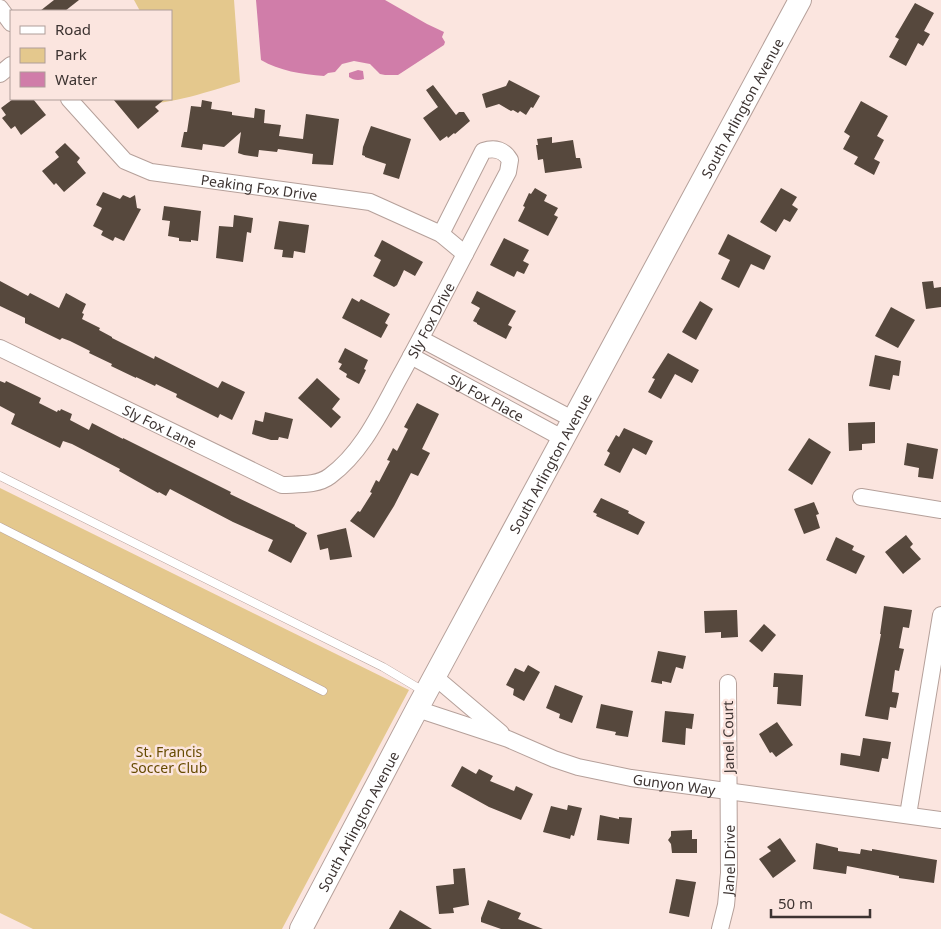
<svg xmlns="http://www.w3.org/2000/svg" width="941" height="929" font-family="'Noto Sans',sans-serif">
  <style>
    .green { fill: #e4c88d }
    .water { fill: #d07da9 }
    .building { fill: #56483d }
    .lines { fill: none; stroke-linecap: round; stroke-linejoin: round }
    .lane-casing { stroke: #b5a09a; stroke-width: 9 }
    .street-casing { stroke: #b5a09a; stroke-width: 18 }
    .secondary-casing { stroke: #b5a09a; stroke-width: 24 }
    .lane { stroke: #fff; stroke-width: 8 }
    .street { stroke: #fff; stroke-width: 16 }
    .secondary { stroke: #fff; stroke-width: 22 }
    .labels { text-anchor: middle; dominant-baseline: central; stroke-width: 5; stroke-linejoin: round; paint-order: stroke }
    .street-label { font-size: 14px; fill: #3c3331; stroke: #fbe5df }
    .park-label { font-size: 14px; fill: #664b02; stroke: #fbe5df }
  </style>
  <rect width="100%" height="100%" fill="#fbe5df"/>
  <g class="green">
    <path d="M134,0H234L240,82C216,89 146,114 126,99H171V11H140Z"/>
    <path d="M0,488L409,690L282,929H33L0,913Z"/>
  </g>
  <g class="water">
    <path d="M256,0H385L427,24L444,32L442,37L445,42L444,45L398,75H385L380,74L370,64L354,61L342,64L335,72L328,73L324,76C302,74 279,71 261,60Z"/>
    <path d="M358,70L363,71L364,79C358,81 353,80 349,77V73Z"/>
  </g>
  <g class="building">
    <path d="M54,0H79L65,11H40Z"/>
    <path d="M915,3L934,13L924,31L930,34L923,46L918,43L906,66L889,57L899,39L895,37Z"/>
    <path d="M509,80L540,96L533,108L531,107L526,115L520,111L518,113L513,110L511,111L499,104L486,108L482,94L506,86Z"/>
    <path d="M433,85L456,115L459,112H464L470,121L455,134L454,133L448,138L447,136L440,141L423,118L438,107L426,90Z"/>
    <path d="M13,99H33L46,115L21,135L15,126L11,129L2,118L6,115L1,108Z"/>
    <path d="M113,99H165L155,107L159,111L138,129Z"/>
    <path d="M202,100L212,102L211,109L232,112V115L254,118L255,108L265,110L264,123L281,125L279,136L303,139L306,114L339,119L333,165L312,164L313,154L278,149L277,152L259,150L258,157L244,155L238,153L241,132L224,147L203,144L202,150L181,147L184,132H187L191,106L201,107Z"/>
    <path d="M861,101L888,116L877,136L884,140L874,159L880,162L874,175L854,164L858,157L843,149L850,136L844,132Z"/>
    <path d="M371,126L411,139L399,179L383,174L386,164L365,157V156L362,155L363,147Z"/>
    <path d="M552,137V143L573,140L576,158H580L582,168L545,173L543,159L538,160L536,145H538L537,139Z"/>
    <path d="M65,143L80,158L77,162L86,173L64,192L56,183L54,185L42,171L59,157L55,152Z"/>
    <path d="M535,188L547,195L544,201L558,208L554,215L558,217L548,236L518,221L525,207L523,206L529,193L531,194Z"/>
    <path d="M781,188L797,197L792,205L798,209L790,222L784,219L776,232L760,222Z"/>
    <path d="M103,192L120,199L123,195L130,198L135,195L137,208L141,209L124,241L115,237L113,241L101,235L103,231L93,226L102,208L96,205Z"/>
    <path d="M164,206L201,211L198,241L191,240V242L179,241V238L168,236L170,221L162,220Z"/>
    <path d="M234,215L253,218L251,233L247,232L243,262L216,258L219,226L233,227Z"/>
    <path d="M279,221L309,225L305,253L294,251L293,258L282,257L283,250L274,249Z"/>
    <path d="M728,234L771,256L764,270L751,264L739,288L721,279L730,260L718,254Z"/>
    <path d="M504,238L529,250L523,261L529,264L524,274L517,271L514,277L490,265Z"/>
    <path d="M382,240L423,262L415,276L404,270L397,285L394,287L373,276L381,260L374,256Z"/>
    <path d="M0,281L28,296L30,293L59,308L66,293L86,304L82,313L84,314L82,319L100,328L99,330L112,337V338L154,359L155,356L218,388L222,381L245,392L232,420L220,414L218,418L176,397L177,394L156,384L155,386L136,377V378L111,366L112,364L89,353L90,351L70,341L62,338L60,340L25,323V318L0,306Z"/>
    <path d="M933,281L934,288L941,287V307L926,309L922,282Z"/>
    <path d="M477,291L516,311L508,325L512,327L506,339L477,324V323L473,321L480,308L471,303Z"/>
    <path d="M352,298L359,302L361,299L390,314L385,323L388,325L381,338L342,318Z"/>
    <path d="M700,301L713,309L696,340L682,332Z"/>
    <path d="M891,307L915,320L898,348L875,336Z"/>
    <path d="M345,348L368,360L364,369L366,370L359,384L346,377L347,374L339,369L342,364L338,362Z"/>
    <path d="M668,353L699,370L692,383L675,374L661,399L648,392L655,379L652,378Z"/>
    <path d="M875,355L901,361L899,376L893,375L890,390L869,386Z"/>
    <path d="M317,378L340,399L332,409L341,417L331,428L298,398Z"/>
    <path d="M0,381L5,383L6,381L41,398L39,403L57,412L58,410L60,411L61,409L72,414L70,420L89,430L92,423L123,439V438L231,492L230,494L295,525V526L307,533L291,563L268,551L273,540L233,522L170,489L166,496L159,492L158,493L119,471L120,469L72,444L63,441L60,448L11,424L15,414L0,406Z"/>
    <path d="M417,403L439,414L422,449L430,453L418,476L411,473L394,506L374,538L350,521L358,511L360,512L372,493L370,492L376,480L379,482L390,461L387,460L393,448L397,451L408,429L404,427Z"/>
    <path d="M265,412L293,419L288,439L279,437L278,440H271L252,434L255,420L263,422Z"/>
    <path d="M875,422V443L862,444V450L849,451L848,423Z"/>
    <path d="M624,428L653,441L646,455L633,448L620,473L604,465L610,453L607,451L616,435L619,437Z"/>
    <path d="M809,438L831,452L812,485L788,470Z"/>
    <path d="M907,443L938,449L933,479L918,477L919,468L904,465Z"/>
    <path d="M601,498L629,511L628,513L645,522L638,535L596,516L597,514L593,512Z"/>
    <path d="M814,502L819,514L816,515L820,528L804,534L794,509Z"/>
    <path d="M346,528L352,557L330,560L328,548L320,550L317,535Z"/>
    <path d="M906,535L913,544L910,547L921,559L903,574L885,552Z"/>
    <path d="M836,537L854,546L852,550L865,556L856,574L826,560Z"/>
    <path d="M884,606L912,610L909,628L903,627L899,648L904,649L899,671L895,670L892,692L899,693L896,708L890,707L888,720L865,716L881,634H880Z"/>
    <path d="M737,610L738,637L721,638V632L705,633L704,611Z"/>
    <path d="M764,624L776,635L762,652L749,641Z"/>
    <path d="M658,651L686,656L683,669L676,667L671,683L662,681V684L651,682Z"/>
    <path d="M528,665L540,672L524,701L513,695L514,689L506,685L515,668L524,672Z"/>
    <path d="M774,673L803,675L801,706L777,704L778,687H773Z"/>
    <path d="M555,685L583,696L572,723L559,718L560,714L546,708Z"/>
    <path d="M601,704L633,711L628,737L615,735L616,732L596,728Z"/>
    <path d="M665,711L694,714L692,729L686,728L685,745L662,742Z"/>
    <path d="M777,722L793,745L776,757L772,752L770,753L759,734Z"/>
    <path d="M863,738L891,742L888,759L882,758L879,772L840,765L841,753L860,756Z"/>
    <path d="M462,766L476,774L479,769L493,776L490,781L514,791L516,786L533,794L521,820L489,807L451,786Z"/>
    <path d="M568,805L582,808L574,836L571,835L570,839L543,832L551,806L567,810Z"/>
    <path d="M600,815L619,819V817L632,818L629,844L597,840Z"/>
    <path d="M692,830V839H697V853H672L671,844L668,840L671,836V831Z"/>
    <path d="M780,838L796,861L773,878L759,859L771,851L767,847Z"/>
    <path d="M816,843L838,848V851L860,854L861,849L872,851V849L937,860L934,883L899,878V876L847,866L846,874L813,869Z"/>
    <path d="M465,868L469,905L453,908L454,913L439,914L436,886L454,884L453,869Z"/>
    <path d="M676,879L696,882L689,917L669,913Z"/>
    <path d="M488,900L521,913L518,919L543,929H501L481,922V918Z"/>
    <path d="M400,910L432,929H389Z"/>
  </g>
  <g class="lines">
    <defs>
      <g id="lane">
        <path d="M0,476L383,667L425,692"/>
        <path d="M0,527L323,691"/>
      </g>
      <g id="street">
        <path d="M0,8L11,23"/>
        <path d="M0,74L11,65"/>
        <path id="s1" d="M69,99L125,161L151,172L370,202L441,234L465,254"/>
        <path d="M421,339L574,420"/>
        <path id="s2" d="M0,348L282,485C298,484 317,486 330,476C365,450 382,408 403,371C439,305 473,238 508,172L510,160C504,150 495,147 483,151L441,234"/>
        <path id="s3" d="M411,356L564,439"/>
        <path d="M861,497L941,510"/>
        <path d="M435,677L501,733"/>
        <path id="s4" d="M417,709L508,739L554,759L578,767L631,778L941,820"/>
        <path d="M908,815L941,615"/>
        <path id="s5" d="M720,929L726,905L729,873L728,683"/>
      </g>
      <g id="secondary">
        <path id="s6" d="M301,929L417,709L800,0"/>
      </g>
    </defs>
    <use href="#lane" class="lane-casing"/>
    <use href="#street" class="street-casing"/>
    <use href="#secondary" class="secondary-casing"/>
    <use href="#lane" class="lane"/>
    <use href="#street" class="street"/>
    <use href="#secondary" class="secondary"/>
  </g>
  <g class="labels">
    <g class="street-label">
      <text stroke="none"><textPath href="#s6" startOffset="932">South Arlington Avenue</textPath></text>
      <text stroke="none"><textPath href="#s1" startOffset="221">Peaking Fox Drive</textPath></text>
      <text stroke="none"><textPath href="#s2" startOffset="550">Sly Fox Drive</textPath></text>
      <text stroke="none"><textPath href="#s3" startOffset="86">Sly Fox Place</textPath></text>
      <text stroke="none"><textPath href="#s2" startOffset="178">Sly Fox Lane</textPath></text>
      <text stroke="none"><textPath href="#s6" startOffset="528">South Arlington Avenue</textPath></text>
      <text transform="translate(728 737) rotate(-91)">Janel Court</text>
      <text stroke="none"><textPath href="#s4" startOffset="269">Gunyon Way</textPath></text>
      <text stroke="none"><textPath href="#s6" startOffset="122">South Arlington Avenue</textPath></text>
      <text stroke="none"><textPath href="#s5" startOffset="70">Janel Drive</textPath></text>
    </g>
    <g class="park-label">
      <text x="169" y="751">St. Francis<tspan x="169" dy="16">Soccer Club</tspan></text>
    </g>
  </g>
  <rect x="10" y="10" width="162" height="90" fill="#fbe5df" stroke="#af9e99"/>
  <rect x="20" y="26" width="25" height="8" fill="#ffffff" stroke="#af9e99"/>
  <text x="55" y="35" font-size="15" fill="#3c3331">Road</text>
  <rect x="20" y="48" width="25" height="15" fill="#e4c88d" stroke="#af9e99"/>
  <text x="55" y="60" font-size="15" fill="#3c3331">Park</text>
  <rect x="20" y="72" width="25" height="15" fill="#d07da9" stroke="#af9e99"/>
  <text x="55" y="85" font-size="15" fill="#3c3331">Water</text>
  <path d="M771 909v8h99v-8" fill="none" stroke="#3c3331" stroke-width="2.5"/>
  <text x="778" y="909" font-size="15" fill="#3c3331" stroke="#fbe5df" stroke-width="4" paint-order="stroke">50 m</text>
</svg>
